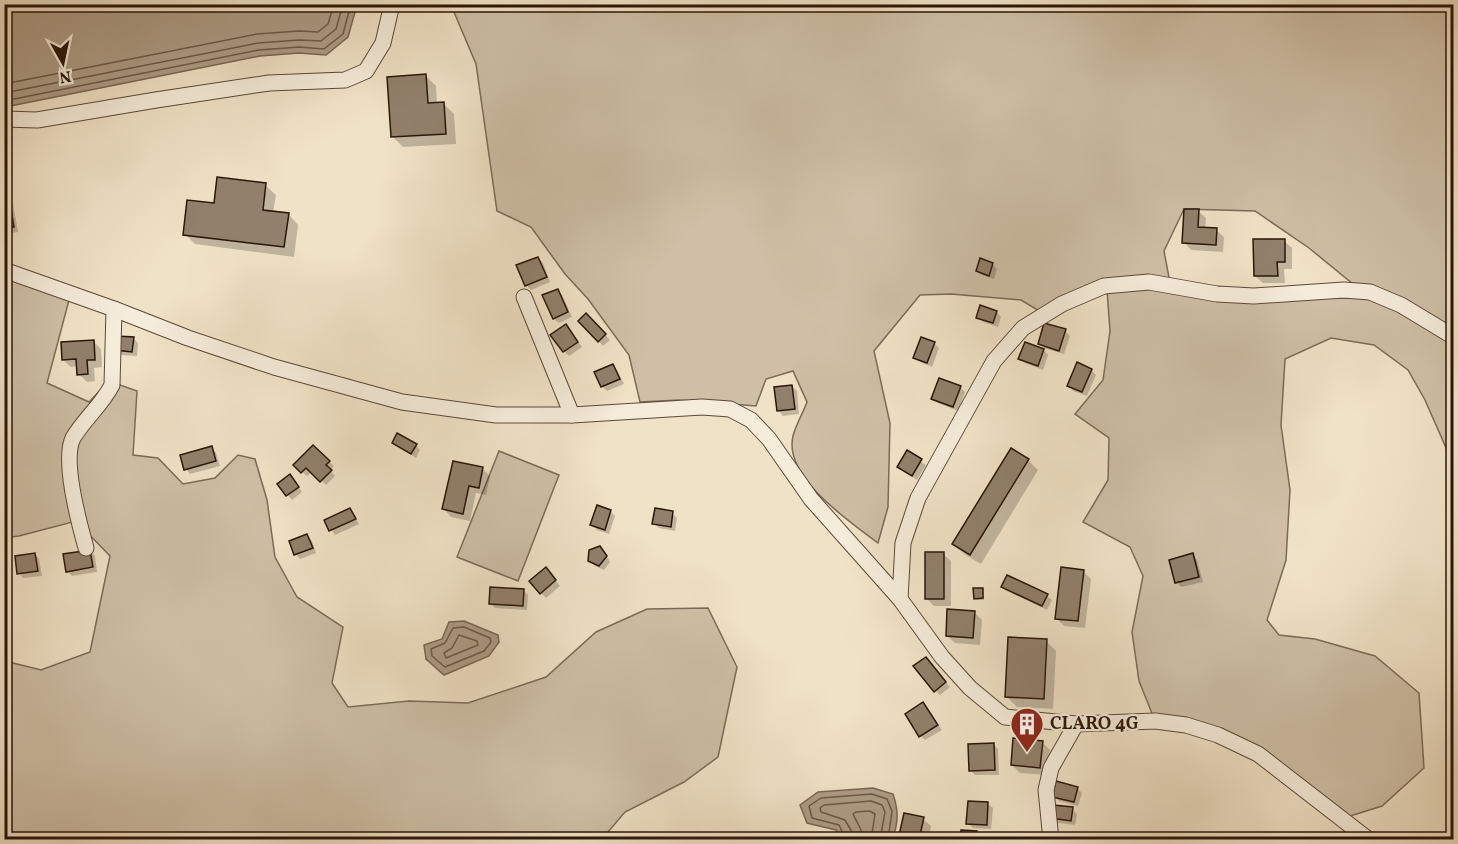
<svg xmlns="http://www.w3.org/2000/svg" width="1458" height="844" font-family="Vollkorn,serif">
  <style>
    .green { fill: #cebfa6; stroke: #7c6a57; stroke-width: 1.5; fill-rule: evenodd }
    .water { fill: #ad9c85; stroke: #796653; stroke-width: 1.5 }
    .shadow { fill: #0003 }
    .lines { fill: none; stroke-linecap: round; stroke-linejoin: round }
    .shore { stroke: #6c5846; stroke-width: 1.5 }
    .building { fill: #91806b; stroke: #2a1508; stroke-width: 1.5 }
    .minor-casing { stroke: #5c4838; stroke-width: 17 }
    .minor { stroke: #f5ecda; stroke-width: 15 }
    .labels { text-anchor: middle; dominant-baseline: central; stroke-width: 4.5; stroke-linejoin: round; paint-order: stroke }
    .poi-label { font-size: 18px; font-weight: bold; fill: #2a1508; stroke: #f5ecda; text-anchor: start }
  </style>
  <rect width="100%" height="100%" fill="#f0e2c6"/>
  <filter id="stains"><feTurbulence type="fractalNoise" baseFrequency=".00333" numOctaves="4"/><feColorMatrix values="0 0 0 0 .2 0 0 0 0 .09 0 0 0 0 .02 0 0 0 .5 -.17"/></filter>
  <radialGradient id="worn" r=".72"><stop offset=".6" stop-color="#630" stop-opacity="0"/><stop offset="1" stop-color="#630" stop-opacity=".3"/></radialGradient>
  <g class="green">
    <path d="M451,5H1453V457L1447,450L1425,400L1408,370L1374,345L1331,338L1285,359L1281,425L1290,490L1286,560L1267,620L1279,635L1315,639L1375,656L1419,693L1424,768L1382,806L1344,818L1260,751L1153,716L1139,681L1132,632L1143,576L1130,547L1083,522L1108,480L1109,438L1075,414L1103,380L1110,331L1107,290L1049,317L1021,300L951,294L920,295L874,351L890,423L888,507L878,543C849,521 783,477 793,436C796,424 803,413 807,402L793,371L766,379L756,406L679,400L640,402L629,355L588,299L565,274L531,227L497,211L476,64ZM1184,209L1255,211L1309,248L1370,298H1302L1171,288L1164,251Z"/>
    <path d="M4,276L69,300L47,383L89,402L109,381L137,391L133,455L158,458L183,484L215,478L238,455L255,459L267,500L275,557L297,597L343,627L332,683L348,707L409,701L468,703L546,677L596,632L647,609L708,608L737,667L718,757L684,782L625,812L602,839H5V661L41,670L90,652L110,556L76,521L19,536L5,538Z"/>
    <path d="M499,451L559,475L518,581L457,557Z"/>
  </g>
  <g class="water">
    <path d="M5,4H357V5L348,37L326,55L299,53L260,56L5,107Z"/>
    <path d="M464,621L498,635L499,642L489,656L444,675L426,659L424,645L442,639L449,622Z"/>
    <path d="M873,788L893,794C899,812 898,821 893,839H841L836,830L807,823L800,805L818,792Z"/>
  </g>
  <g class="shadow">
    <path d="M426,76L436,86L437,104L443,103L454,114L456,144L403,147L393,137Z"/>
    <path d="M265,185L276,195L273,213L288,214L298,225L294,257L195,244L185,234L215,205Z"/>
    <path d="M4,200H8L13,204L18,232L4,234Z"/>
    <path d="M1198,211L1206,218L1205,229L1216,230L1224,237L1223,252L1191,250L1184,242Z"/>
    <path d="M1284,241L1292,248V269H1284L1285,283H1263L1255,276Z"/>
    <path d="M538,258L543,263L550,282L531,290L526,285Z"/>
    <path d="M992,264L997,269L994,279L982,275L977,271Z"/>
    <path d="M557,290L562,295L572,317L559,323L554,319Z"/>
    <path d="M997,312L1001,317L998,327L983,322L978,317Z"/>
    <path d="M586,315L610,340L603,346L580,321Z"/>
    <path d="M570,331L582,347L569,356L564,351Z"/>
    <path d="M1065,331L1070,336L1064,354L1044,348L1039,343Z"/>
    <path d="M133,338L138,343L137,356L121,355L116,350Z"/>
    <path d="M93,341L101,349L102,367L94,368L95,381L87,382L79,374L78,366L71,367L63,360Z"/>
    <path d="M934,343L939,348L932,367L920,362L915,358Z"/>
    <path d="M1026,344L1044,350L1048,355L1043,370L1025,363L1020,358Z"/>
    <path d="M613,365L617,370L624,384L607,391L602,386Z"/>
    <path d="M1091,370L1096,375L1087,396L1073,391L1069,386Z"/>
    <path d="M792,386L797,391L799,414L783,416L779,411Z"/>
    <path d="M960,387L965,392L958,411L938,403L933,398Z"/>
    <path d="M394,443L416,445L420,450L416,458Z"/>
    <path d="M313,447L334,466L330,470L335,476L326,485L312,471L307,476L295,465Z"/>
    <path d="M211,448L216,453L220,466L190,474L186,469Z"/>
    <path d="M907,452L926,465L917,480L899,467Z"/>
    <path d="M1028,460L1038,470L981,564L964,554L954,544Z"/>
    <path d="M483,469L490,476L486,495L476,493L470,521L451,517L444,509Z"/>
    <path d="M294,481L302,492L292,500L279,484Z"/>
    <path d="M350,509L359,524L335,535L326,520Z"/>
    <path d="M610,511L615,516L609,534L597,530L592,525Z"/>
    <path d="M672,513L677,518L675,531L659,528L654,523Z"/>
    <path d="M307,536L312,541L316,553L300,559L296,554Z"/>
    <path d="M90,551L95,556L97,572L72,576L67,571Z"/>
    <path d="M605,553L610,562L604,570L595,566L590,561Z"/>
    <path d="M35,554L39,559L42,576L23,578L19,573Z"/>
    <path d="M943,554L951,561V606H934L927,599Z"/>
    <path d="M1193,555L1197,560L1203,582L1181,587L1177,582Z"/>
    <path d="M1083,571L1091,579L1085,628L1064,626L1056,618Z"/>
    <path d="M550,574L560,586L546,598L541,593Z"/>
    <path d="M1002,586L1047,596L1052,600L1047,610L1007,591Z"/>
    <path d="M523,590L528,595L527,610L495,608L490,603Z"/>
    <path d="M982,590L984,592V600H977L975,598Z"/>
    <path d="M974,612L982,620L980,645L955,643L947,636Z"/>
    <path d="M4,625L11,630V647L4,646Z"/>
    <path d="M1046,641L1056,651L1053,709L1017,707L1007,697Z"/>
    <path d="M930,663L950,687L940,695L935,690Z"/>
    <path d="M923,704L942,730L925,740L921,736Z"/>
    <path d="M1042,742L1050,750L1047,775L1020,773L1012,765Z"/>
    <path d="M994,745L998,749L999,775H975L970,770Z"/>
    <path d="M1077,788L1082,793L1078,806L1059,801L1054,796Z"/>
    <path d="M988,804L993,808L991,829L973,828L968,823Z"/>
    <path d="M1072,809L1077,814L1075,825L1058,823L1053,818Z"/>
    <path d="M923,819L931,826L928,840H899Z"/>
    <path d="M976,833L981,840H961Z"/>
  </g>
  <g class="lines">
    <g class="shore">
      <path d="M4,84L257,34L299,31L318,32L328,24L334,4"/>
      <path d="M4,93L258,43L299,40L321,41L336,29L343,4"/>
      <path d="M4,101L259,50L299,47L324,49L343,34L351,4"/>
      <path d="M464,627L490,638L491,642L484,651L445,667L432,656L431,649L445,643L453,628Z"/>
      <path d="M459,635L477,641L478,645L446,658L444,653L452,648Z"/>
      <path d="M846,840L839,825L812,818L809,806L821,798L872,794L887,799L892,811L888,840"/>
      <path d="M853,840L852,832L845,820L821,812L820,808L824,805L871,801L882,805L885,812L880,840"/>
      <path d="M862,840L861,830L853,814L856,812L870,811L875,814L871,840"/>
    </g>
  </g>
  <g class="building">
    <path d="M426,74L428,103L444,102L446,134L391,137L387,77Z"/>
    <path d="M217,177L266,183L263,210L289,213L284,247L183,235L187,200L214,203Z"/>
    <path d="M9,198L14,227L4,229V199Z"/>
    <path d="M1184,209H1199L1198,227L1217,228L1216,245L1182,243Z"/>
    <path d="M1253,239H1285V262H1277L1278,276H1254Z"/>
    <path d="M538,257L547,277L525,286L516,265Z"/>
    <path d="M980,258L993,263L989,276L976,271Z"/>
    <path d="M558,289L568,312L553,319L542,295Z"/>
    <path d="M980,305L997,311L993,323L976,318Z"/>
    <path d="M586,313L606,334L598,342L578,321Z"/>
    <path d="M1044,323L1066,329L1059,351L1038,344Z"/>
    <path d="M566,324L578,342L563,352L550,335Z"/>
    <path d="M116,336L134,337L132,352L115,350Z"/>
    <path d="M921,337L935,342L927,363L913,358Z"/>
    <path d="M94,340L95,360H87L88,374L77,375L76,359L62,360L61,342Z"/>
    <path d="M1025,342L1044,349L1038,366L1018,359Z"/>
    <path d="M1077,362L1092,369L1082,392L1067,386Z"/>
    <path d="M613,364L620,379L601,387L594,372Z"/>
    <path d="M939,378L961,386L953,407L931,399Z"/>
    <path d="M792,385L795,409L777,411L774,387Z"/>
    <path d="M397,433L417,444L411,454L392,443Z"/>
    <path d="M313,445L330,461L326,465L332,470L320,482L306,468L301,473L293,465Z"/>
    <path d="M212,446L216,461L184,470L180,455Z"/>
    <path d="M1011,448L1029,459L970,555L952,544Z"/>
    <path d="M907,450L922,459L912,476L897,467Z"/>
    <path d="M453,461L483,467L479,488L469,486L463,514L442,509Z"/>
    <path d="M290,474L299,487L286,496L277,484Z"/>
    <path d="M597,505L611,510L605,530L590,525Z"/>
    <path d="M350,508L356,519L329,531L324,520Z"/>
    <path d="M655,508L673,511L671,527L652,524Z"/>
    <path d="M307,534L313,548L294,555L289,541Z"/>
    <path d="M600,546L607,556L599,566L588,561L589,550Z"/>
    <path d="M90,550L93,567L66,572L63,554Z"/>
    <rect x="925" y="552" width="19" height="47"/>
    <path d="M35,553L38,571L17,574L15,556Z"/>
    <path d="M1193,553L1199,577L1175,583L1169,560Z"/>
    <path d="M546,567L556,580L540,594L529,581Z"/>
    <path d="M1061,567L1084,570L1078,621L1055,619Z"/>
    <path d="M1007,575L1048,594L1042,606L1001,587Z"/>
    <path d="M490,587L524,589L523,606L489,604Z"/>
    <path d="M973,588H983V598L974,599Z"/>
    <path d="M947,609L975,611L973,638L946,636Z"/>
    <path d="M1008,637L1047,639L1044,699L1005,697Z"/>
    <path d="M926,657L946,682L934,692L913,666Z"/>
    <path d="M923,702L938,725L919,737L905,714Z"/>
    <path d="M1013,738L1043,741L1040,768L1011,765Z"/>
    <path d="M994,743L995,770L969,771L968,744Z"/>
    <path d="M1056,781L1078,787L1074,802L1052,797Z"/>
    <path d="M968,801L988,802L987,825L966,824Z"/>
    <path d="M1053,805L1073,807L1071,821L1051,818Z"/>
    <path d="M904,813L924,817L919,840H898Z"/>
    <path d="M961,830L977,831L976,840H960Z"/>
  </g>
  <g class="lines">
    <defs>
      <g id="minor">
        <path d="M4,119L37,120L156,100L269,83L345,80L366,71L383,43L392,4"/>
        <path d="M4,270L114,309L188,338L274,367L402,402L496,415H572L702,407L730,409L751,420L769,439L811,499L900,599L942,657L970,688L1005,717L1076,724L1155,721L1186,725L1218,735L1258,754L1369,840"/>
        <path d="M524,297L572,415"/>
        <path d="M86,548C79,523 62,460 73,438C84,419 102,405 112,385L114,309"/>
        <path d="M900,599L903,543L918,498L994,361L1023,328L1062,304L1104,286L1149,282L1217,294L1254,296L1344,290L1370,292L1401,305L1454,337"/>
        <path d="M1051,840L1046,790L1051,768L1076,724"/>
      </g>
    </defs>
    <use href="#minor" class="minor-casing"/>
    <use href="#minor" class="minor"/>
  </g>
  <defs>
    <symbol id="building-pin" viewBox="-11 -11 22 30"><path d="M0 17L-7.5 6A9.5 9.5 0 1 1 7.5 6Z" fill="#8f2418" stroke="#f5ecda"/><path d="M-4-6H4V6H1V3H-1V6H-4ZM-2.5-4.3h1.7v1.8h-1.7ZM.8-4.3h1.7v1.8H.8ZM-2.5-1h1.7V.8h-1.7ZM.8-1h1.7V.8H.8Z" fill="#fff"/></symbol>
  </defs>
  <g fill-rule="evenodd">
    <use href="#building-pin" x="1008" y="705" width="38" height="52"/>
  </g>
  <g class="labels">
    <g class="poi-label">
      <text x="1050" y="724">CLARO 4G</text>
    </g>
  </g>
  <rect width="1458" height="844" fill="none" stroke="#f0e2c6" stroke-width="24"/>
  <rect x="6" y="6" width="1446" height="832" fill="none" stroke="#2a1508" stroke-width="3"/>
  <rect x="12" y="12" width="1434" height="820" fill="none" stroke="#2a1508" stroke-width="1.5"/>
  <g transform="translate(63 63) rotate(171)" stroke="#f5ecda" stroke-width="4.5" paint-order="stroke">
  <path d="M0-4.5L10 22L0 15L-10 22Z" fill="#2a1508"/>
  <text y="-9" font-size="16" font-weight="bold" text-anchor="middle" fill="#2a1508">N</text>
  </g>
  <rect width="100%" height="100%" filter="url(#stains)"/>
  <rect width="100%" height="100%" fill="url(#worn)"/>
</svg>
